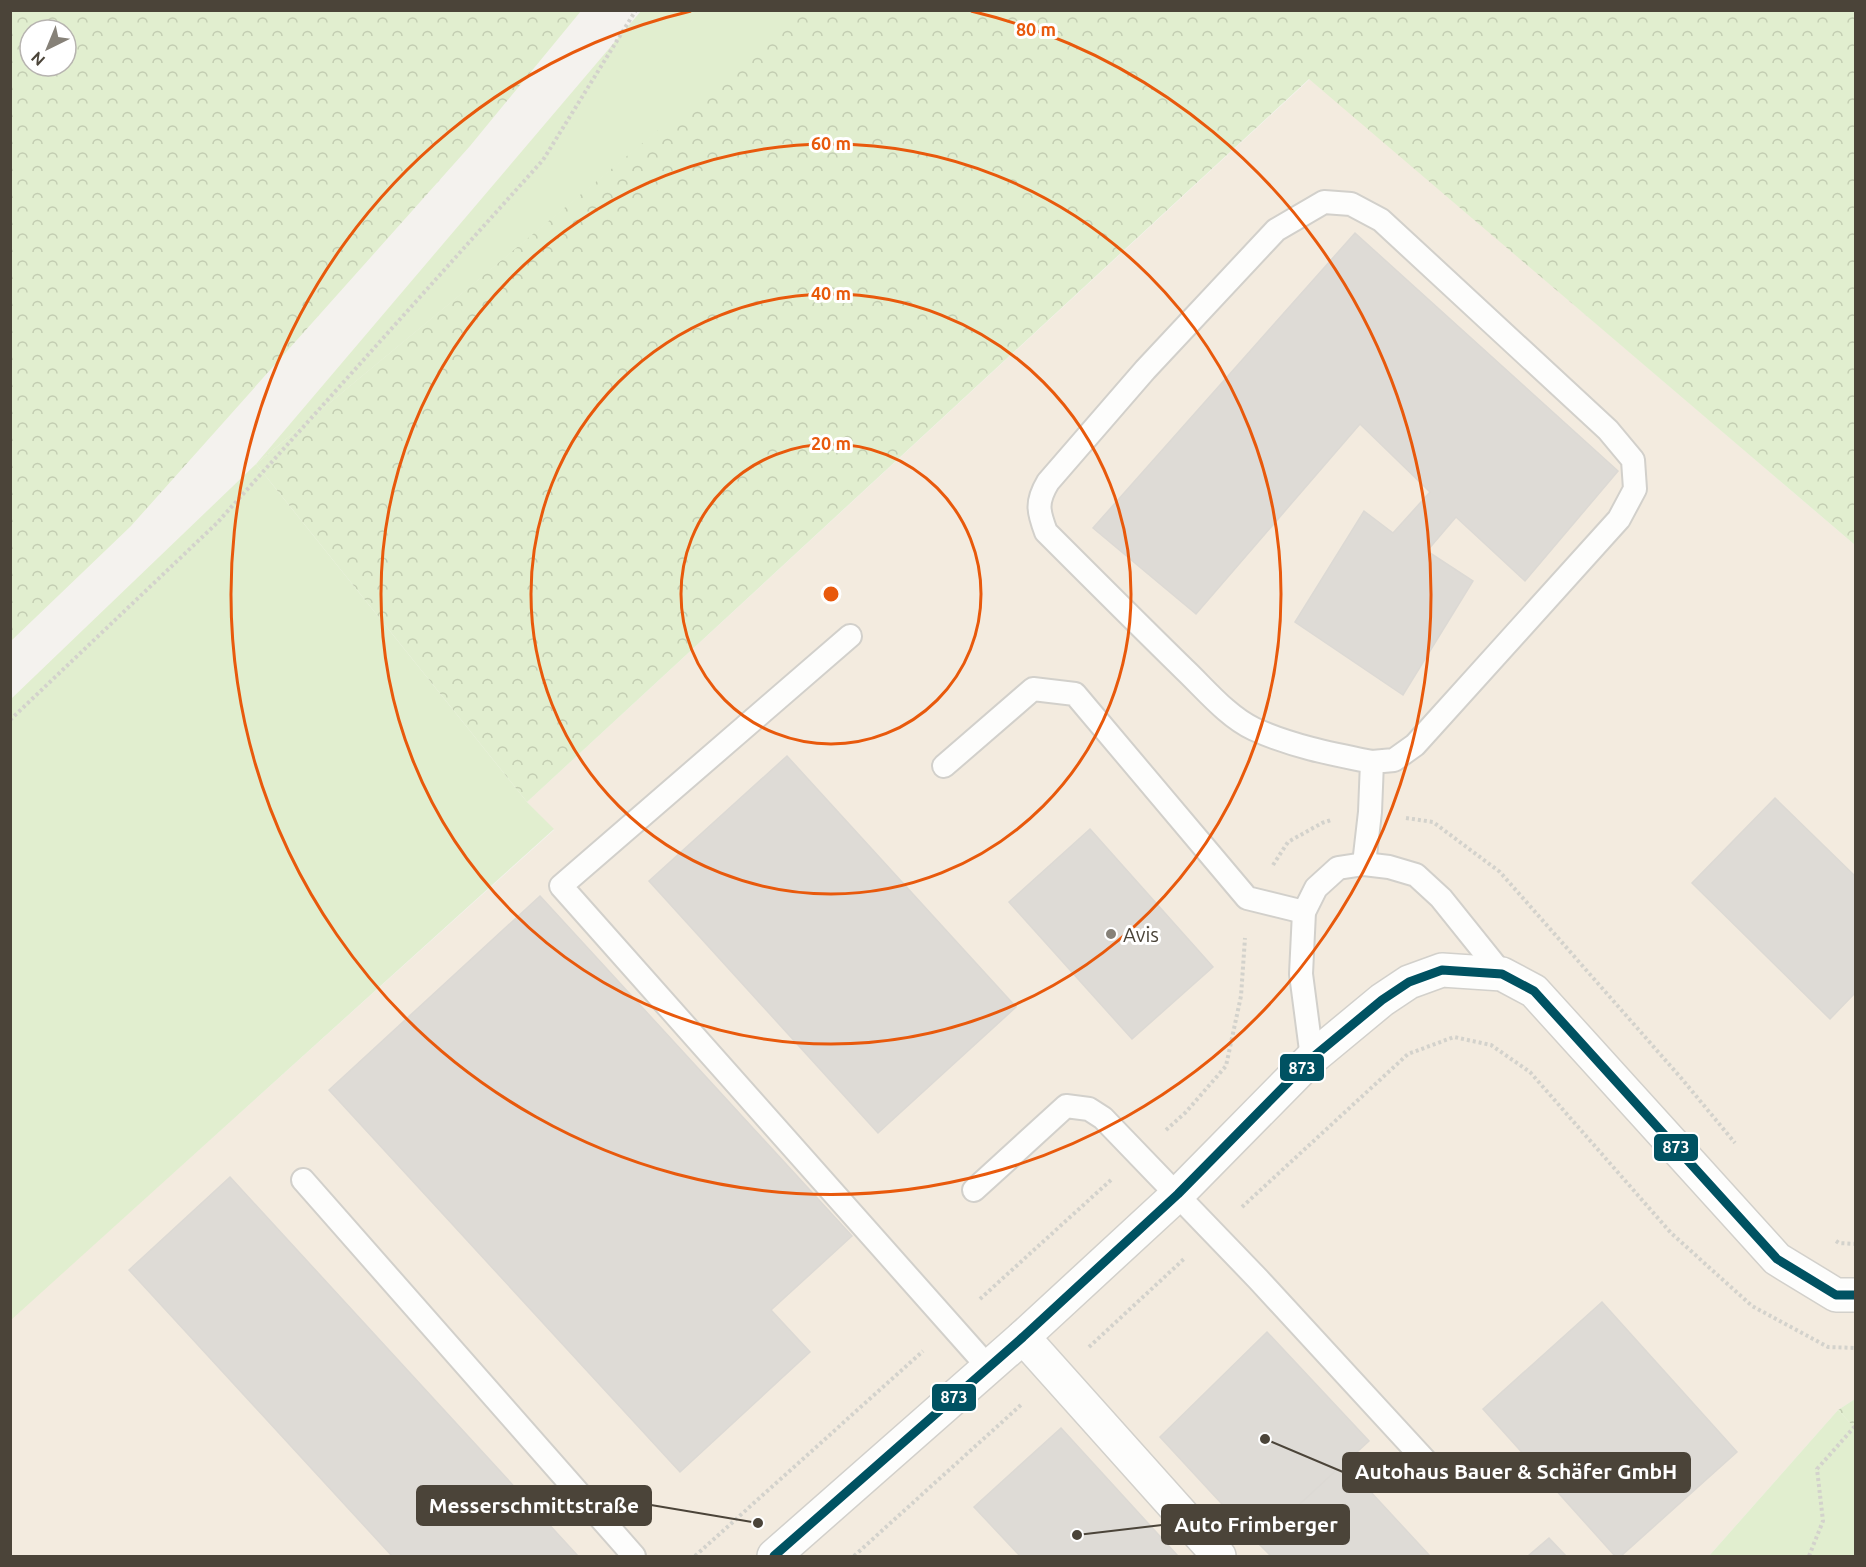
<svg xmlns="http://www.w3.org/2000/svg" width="1866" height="1567" font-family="Ubuntu,sans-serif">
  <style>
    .commercial { fill: #f3ebdf }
    .grass { fill: #e1eecf }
    .forest { fill: url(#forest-crowns); fill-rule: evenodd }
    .building { fill: #dedbd6; stroke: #dcd9d4; stroke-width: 1.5 }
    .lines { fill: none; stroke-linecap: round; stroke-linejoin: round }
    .lane-casing { stroke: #d2d0cb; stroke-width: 26 }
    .street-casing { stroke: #d2d0cb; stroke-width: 36 }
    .path { stroke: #d3d2cc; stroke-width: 4; stroke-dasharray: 3 3; stroke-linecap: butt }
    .lane { stroke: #fdfdfc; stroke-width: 22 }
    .street { stroke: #fdfdfc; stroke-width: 33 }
    .bus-1-casing { stroke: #fff; stroke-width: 14 }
    .bus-1 { stroke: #005262; stroke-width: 9 }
    .ring { fill: none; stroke: #e8590c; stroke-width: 3 }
    .poi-dot { fill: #868178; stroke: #fff; stroke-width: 2 }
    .labels { text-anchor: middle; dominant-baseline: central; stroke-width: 6; stroke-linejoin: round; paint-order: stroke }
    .poi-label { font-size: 20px; fill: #4b4439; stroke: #fff; text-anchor: start }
    .centre { fill: #e8590c; stroke: #fff; stroke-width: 3 }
    .ring-label { font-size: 18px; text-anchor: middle; font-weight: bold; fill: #e8590c; stroke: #fff; stroke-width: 6; stroke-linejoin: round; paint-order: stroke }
    .leader { fill: none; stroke: #4b4439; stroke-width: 2 }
    .callout-dot { fill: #4b4439; stroke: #fff; stroke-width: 2 }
    .callout { fill: #4b4439; stroke: #4b4439; stroke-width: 2 }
    .callout-label { font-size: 21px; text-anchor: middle; font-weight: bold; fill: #fff }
    .line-badge { stroke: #fff; stroke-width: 2 }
    .badge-label { font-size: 16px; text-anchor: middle; font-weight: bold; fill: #fff }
  </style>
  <defs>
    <pattern id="forest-crowns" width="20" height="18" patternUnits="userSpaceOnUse" patternTransform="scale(1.5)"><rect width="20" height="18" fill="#e1eecf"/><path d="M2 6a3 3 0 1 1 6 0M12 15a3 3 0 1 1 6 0" fill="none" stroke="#c3cdb2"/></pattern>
  </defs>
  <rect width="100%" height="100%" fill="#f4f2ee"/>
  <path class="commercial" d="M1310,79L1855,545V1399L1838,1410L1709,1556H11L10,1320L554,830L527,802Z"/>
  <g class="grass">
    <path d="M641,11H803L256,464L527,802L554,829L11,1320V699L256,464Z"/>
    <path d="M1838,1410L1855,1428V1556H1709Z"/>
  </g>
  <g class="forest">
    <path d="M11,10L581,11L470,146L131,526L11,641ZM30,30H66V66H30Z"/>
    <path d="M803,10L1855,11V545L1309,79L527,802L256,464Z"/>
    <path d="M1855,1399V1428L1838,1410Z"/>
  </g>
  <g class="building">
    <path d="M1355,233L1618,471L1525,581L1456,517L1427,551L1473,581L1403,695L1295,622L1364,511L1393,533L1430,492L1360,424L1196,614L1093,528Z"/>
    <path d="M787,756L1016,1007L878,1133L649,881Z"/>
    <path d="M1775,798L1856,877V992L1830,1019L1692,883Z"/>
    <path d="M1090,829L1213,967L1132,1039L1009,902Z"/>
    <path d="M540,896L852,1236L771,1310L810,1352L680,1472L329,1090Z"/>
    <path d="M230,1177L578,1556H392L129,1270Z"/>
    <path d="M1602,1302L1737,1452L1621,1556H1615L1483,1409Z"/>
    <path d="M1267,1332L1369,1441L1258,1543L1160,1437Z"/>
    <path d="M1061,1428L1178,1556H1020L974,1507Z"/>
    <path d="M1344,1463L1430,1556H1271L1258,1543Z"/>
    <path d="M1549,1538L1566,1556H1528Z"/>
  </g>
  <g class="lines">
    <defs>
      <g id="lane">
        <path d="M850,636L561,886L989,1368"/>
        <path d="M944,766L1033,689L1075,694L1247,898L1304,912"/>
        <path d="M1364,864L1370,812L1372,762C1332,754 1291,746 1254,729C1228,717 1205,689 1185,670C1138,624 1092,578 1046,532C1038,511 1036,502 1048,482L1145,370L1276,230L1324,202L1351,204L1381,220L1608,430L1633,460L1635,489L1619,519L1415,745L1394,760L1372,762"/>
        <path d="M1312,1058L1301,974L1304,912L1316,888L1338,868L1364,864L1389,867L1416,875L1441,898L1502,974"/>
        <path d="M303,1180L634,1556"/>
        <path d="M974,1190L1066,1106L1089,1109L1103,1118L1258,1279L1433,1469"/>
      </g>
      <g id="street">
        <path d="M1023,1337L1219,1556"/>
        <path d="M774,1556L1023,1337L1178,1194L1312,1058L1382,1000L1409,982L1442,970L1502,974L1534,991L1777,1259L1836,1295H1856"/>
      </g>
    </defs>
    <use href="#lane" class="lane-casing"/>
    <use href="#street" class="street-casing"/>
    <g class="path">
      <path d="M10,720L217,523L543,160L636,10"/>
      <path d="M1406,818L1433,822L1500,872L1682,1079L1735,1143"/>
      <path d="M1273,865L1288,842L1322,823L1331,820"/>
      <path d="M1166,1130L1186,1112L1226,1066L1241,996L1245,938"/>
      <path d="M1242,1207L1408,1054L1454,1037L1491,1045L1530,1072L1671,1233L1752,1306L1828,1347L1856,1348"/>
      <path d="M1836,1241L1839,1243L1856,1244"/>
      <path d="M980,1299L1112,1179"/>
      <path d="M1089,1347L1185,1258"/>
      <path d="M695,1556L923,1351"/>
      <path d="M854,1556L1022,1404"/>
      <path d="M1809,1556L1823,1521L1817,1469L1856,1425"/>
    </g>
    <use href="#lane" class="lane"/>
    <use href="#street" class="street"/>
    <defs>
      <path id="bus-1" d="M774,1556L1023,1337L1178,1194L1312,1058L1382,1000L1409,982L1442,970L1502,974L1534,991L1777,1259L1836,1295H1856"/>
    </defs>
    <use href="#bus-1" class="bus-1-casing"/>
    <use href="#bus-1" class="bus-1"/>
  </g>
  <g class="ring">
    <circle cx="831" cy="594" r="150"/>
    <circle cx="831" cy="594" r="300"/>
    <circle cx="831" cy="594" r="450"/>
    <path d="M971 11A600 600 0 1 1 691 11"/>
  </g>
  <circle class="poi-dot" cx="1111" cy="934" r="6"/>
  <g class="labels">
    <g class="poi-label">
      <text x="1123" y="934">Avis</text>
    </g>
  </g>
  <circle cx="831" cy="594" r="9" class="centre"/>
  <g class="ring-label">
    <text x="1036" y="36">80 m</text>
    <text x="831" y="150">60 m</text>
    <text x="831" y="300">40 m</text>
    <text x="831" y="450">20 m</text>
  </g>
  <path class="leader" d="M1265 1439L1343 1472M758 1523L651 1505M1077 1535L1162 1525"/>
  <g class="callout-dot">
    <circle cx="1265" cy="1439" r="6"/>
    <circle cx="758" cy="1523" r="6"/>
    <circle cx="1077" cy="1535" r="6"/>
  </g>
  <g class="callout">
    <rect x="1343" y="1453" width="347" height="39" rx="6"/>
    <rect x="417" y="1486" width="234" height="39" rx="6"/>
    <rect x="1162" y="1505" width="187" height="39" rx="6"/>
  </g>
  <g class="callout-label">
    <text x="1516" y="1479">Autohaus Bauer &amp; Schäfer GmbH</text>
    <text x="534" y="1513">Messerschmittstraße</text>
    <text x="1256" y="1532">Auto Frimberger</text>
  </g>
  <g class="line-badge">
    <rect x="1279" y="1053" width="46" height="29" rx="6" fill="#005262"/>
    <rect x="1653" y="1133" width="46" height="29" rx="6" fill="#005262"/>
    <rect x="931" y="1383" width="46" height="29" rx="6" fill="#005262"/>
  </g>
  <g class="badge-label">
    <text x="1302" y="1074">873</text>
    <text x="1676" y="1153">873</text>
    <text x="954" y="1403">873</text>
  </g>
  <rect width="1866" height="1567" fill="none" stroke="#4b4439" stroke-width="24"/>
  <g transform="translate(48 48) rotate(223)"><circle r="28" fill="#ffffff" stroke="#b7b4b0" stroke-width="1.5"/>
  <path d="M0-4.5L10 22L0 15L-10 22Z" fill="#868178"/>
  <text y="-9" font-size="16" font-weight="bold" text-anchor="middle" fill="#4b4439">N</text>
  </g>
</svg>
